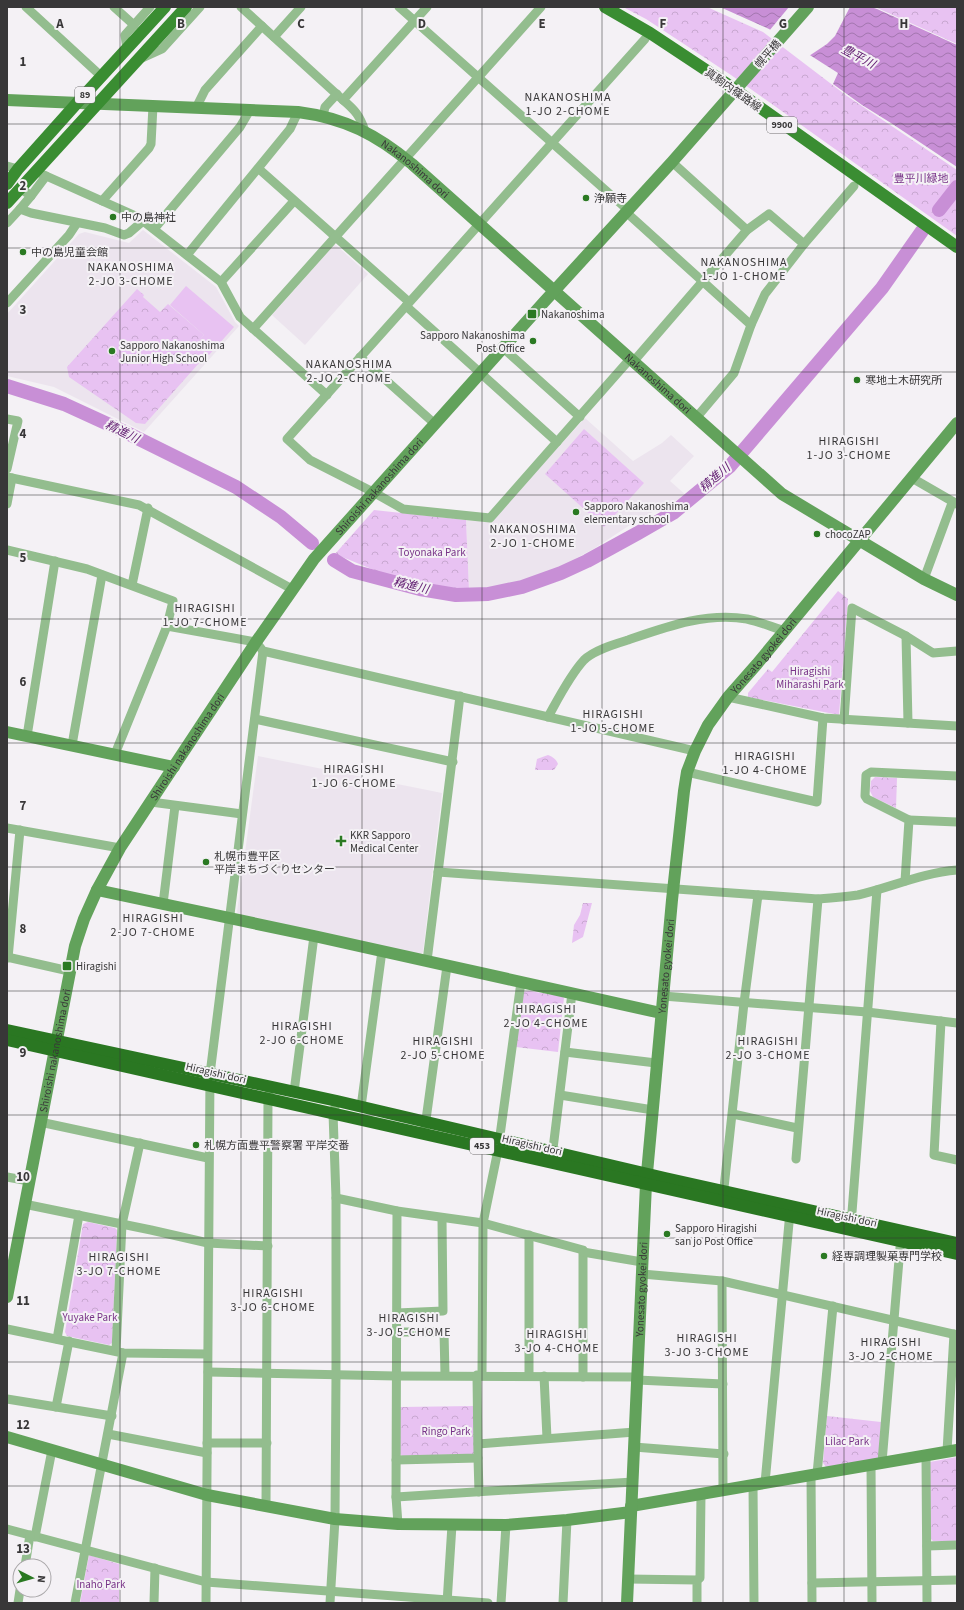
<svg xmlns="http://www.w3.org/2000/svg" width="964" height="1610" font-family="'Source Sans 3','Noto Sans JP',sans-serif">
  <style>
    .built { fill: #ece4ee }
    .park { fill: url(#park-crowns) }
    .pitch { fill: #e8c2f2 }
    .water { fill: url(#water-waves) }
    .pier { fill: #f4f1f5 }
    .lines { fill: none; stroke-linecap: round; stroke-linejoin: round }
    .river { stroke: #c88fd6; stroke-width: 14 }
    .street { stroke: #93bd8e; stroke-width: 9 }
    .secondary { stroke: #62a25b; stroke-width: 12 }
    .primary { stroke: #3a8d32; stroke-width: 12 }
    .highway { stroke: #2a7722; stroke-width: 12 }
    .grid { fill: none; stroke: #383738; stroke-width: 1; stroke-opacity: 0.55 }
    .poi-dot { fill: #2a7922; stroke: #f4f1f5; stroke-width: 1.5 }
    .labels { text-anchor: middle; dominant-baseline: central; stroke-width: 4; stroke-linejoin: round; paint-order: stroke }
    .shield { fill: #f4f1f5; stroke: #706f71; stroke-width: 1 }
    .shield-label { font-size: 10px; font-weight: bold; fill: #383738 }
    .street-label { font-size: 11px; fill: #383738; stroke: #f4f1f5 }
    .park-label { font-size: 11px; fill: #783388; stroke: #f4f1f5 }
    .poi-label { font-size: 11px; fill: #383738; stroke: #f4f1f5; text-anchor: start }
    .water-label { font-size: 12px; font-style: italic; fill: #601b70; stroke: #f4f1f5 }
    .neighbourhood-label { font-size: 12px; letter-spacing: 1px; fill: #383738; stroke: #f4f1f5 }
    .grid-label { font-size: 13px; text-anchor: middle; font-weight: bold; fill: #383738; stroke: #f4f1f5; stroke-width: 4; stroke-linejoin: round; paint-order: stroke }
  </style>
  <defs>
    <pattern id="park-crowns" width="20" height="18" patternUnits="userSpaceOnUse"><rect width="20" height="18" fill="#e8c2f2"/><path d="M2 6a3 3 0 1 1 6 0M12 15a3 3 0 1 1 6 0" fill="none" stroke="#c8a7d0"/></pattern>
    <pattern id="water-waves" width="16" height="10" patternUnits="userSpaceOnUse"><rect width="16" height="10" fill="#c88fd6"/><path d="M0 5q4-4 8 0t8 0" fill="none" stroke="#a376af"/></pattern>
  </defs>
  <rect width="100%" height="100%" fill="#f4f1f5"/>
  <g class="built">
    <path d="M143,230L216,287L235,322L239,326L144,432L54,387L7,376V314L79,234L85,232L129,243Z"/>
    <path d="M334,245L337,246L368,274L305,345L272,315Z"/>
    <path d="M585,418L633,461L662,443L671,435L694,456L670,481L687,496L667,504L633,523L595,548L549,573L506,587L469,590L466,520L490,522Z"/>
    <path d="M258,756L442,793L423,952L420,955L239,914L237,912Z"/>
  </g>
  <g class="park">
    <path d="M623,7H707L763,32L847,96L957,170V236L731,75L646,19Z"/>
    <path d="M875,7H957V44Z"/>
    <path d="M137,289L144,295L143,297L160,312L168,304L204,335L196,344L207,354L145,424L136,423L69,377L67,367Z"/>
    <path d="M584,429L644,483L604,527L545,474Z"/>
    <path d="M374,510L466,520L469,590L428,588L396,579L335,554Z"/>
    <path d="M838,591L848,599L839,715L748,697V693L768,669L772,672Z"/>
    <path d="M548,755C553,757 556,759 558,764L554,770H535L537,759Z"/>
    <path d="M875,777L897,778L896,808L873,797L870,791L871,781Z"/>
    <path d="M583,903H592L583,937L572,943L574,925L580,915Z"/>
    <path d="M529,991L561,996L564,998L558,1052L516,1047L523,992Z"/>
    <path d="M88,1222L115,1228L117,1230L112,1343L109,1345L67,1336L65,1332L83,1224Z"/>
    <path d="M474,1406V1454L402,1456L399,1453L400,1407Z"/>
    <path d="M827,1416L881,1422L879,1455L877,1459L826,1467L823,1463Z"/>
    <path d="M957,1457V1541H933L930,1538V1462Z"/>
    <path d="M89,1555L119,1564V1603H80Z"/>
  </g>
  <path class="pitch" d="M186,286L234,327L209,355L196,344L204,335L170,305Z"/>
  <path class="water" d="M720,7H871L877,9L957,45V167L891,123L862,105L833,84L838,73L769,29Z"/>
  <path class="pier" d="M789,7H850L835,36L827,44L809,56L769,31Z"/>
  <g class="lines">
    <g class="river">
      <path d="M939,210L957,187"/>
      <path d="M7,386L64,404L123,431L236,487L281,517L312,543"/>
      <path d="M334,560L352,571L420,589L456,595L488,594L522,587L561,573L587,561L638,533L673,513L730,466L882,288L922,231"/>
    </g>
    <g class="street">
      <path d="M26,7L101,76"/>
      <path d="M114,7L134,25"/>
      <path d="M241,7L343,100"/>
      <path d="M399,7L629,211"/>
      <path d="M274,37L301,7"/>
      <path d="M127,49L125,35L150,7"/>
      <path d="M140,59L162,49L200,7"/>
      <path d="M196,108L205,90L262,26"/>
      <path d="M323,116L325,107L337,94"/>
      <path d="M365,131C360,116 355,110 343,100L427,7"/>
      <path d="M672,162L747,230"/>
      <path d="M7,166L18,169"/>
      <path d="M259,169L409,302"/>
      <path d="M35,171L138,217L221,282L240,317L327,395"/>
      <path d="M20,188L31,196L20,209L31,213L105,228L124,235L129,233L143,221"/>
      <path d="M31,196L46,176"/>
      <path d="M102,201L149,148L151,144L153,106"/>
      <path d="M627,213L751,325"/>
      <path d="M7,223L20,209"/>
      <path d="M154,229L240,127L250,110"/>
      <path d="M187,255L290,129L298,112"/>
      <path d="M221,282L294,201"/>
      <path d="M7,303L69,235L77,223"/>
      <path d="M406,306L557,442"/>
      <path d="M253,329L541,7"/>
      <path d="M503,348L580,417"/>
      <path d="M360,357L435,424"/>
      <path d="M630,359L490,518L403,509L373,492L310,460L287,439L645,39"/>
      <path d="M633,362L747,230L769,214L804,244"/>
      <path d="M696,418L734,373L751,325L765,294L804,244L854,186"/>
      <path d="M7,419L18,421L7,469"/>
      <path d="M7,477L139,505L292,589"/>
      <path d="M912,478L957,504"/>
      <path d="M7,504L12,478"/>
      <path d="M7,550L87,569L173,601L167,626L115,754"/>
      <path d="M924,579L952,503"/>
      <path d="M132,585L148,508"/>
      <path d="M167,626L256,642L263,651L695,751"/>
      <path d="M906,636L908,723"/>
      <path d="M728,697L823,718L957,726"/>
      <path d="M548,717C558,699 570,675 584,660C594,650 615,644 628,640C666,627 706,612 747,619C760,622 772,627 785,631"/>
      <path d="M255,719L453,762"/>
      <path d="M844,720L852,608L906,636L933,653L957,651"/>
      <path d="M27,736L55,561"/>
      <path d="M72,745L102,575"/>
      <path d="M687,772L817,802L823,718"/>
      <path d="M151,802L242,814"/>
      <path d="M909,820L957,822"/>
      <path d="M7,828L120,848"/>
      <path d="M438,872L818,899C832,898 845,897 858,895C892,887 922,873 957,870"/>
      <path d="M905,881L909,820L867,799L865,796L866,775L871,772L957,776"/>
      <path d="M163,904L175,806"/>
      <path d="M7,957L69,971"/>
      <path d="M8,958L20,830"/>
      <path d="M427,961L460,696"/>
      <path d="M663,996L867,1012L957,1023"/>
      <path d="M941,1021L934,1155L957,1160"/>
      <path d="M565,1052L656,1063"/>
      <path d="M294,1092L314,936"/>
      <path d="M560,1095L653,1110"/>
      <path d="M361,1107L382,951"/>
      <path d="M733,1114L797,1128"/>
      <path d="M40,1122L208,1158"/>
      <path d="M425,1127L447,966"/>
      <path d="M552,1157L572,993"/>
      <path d="M796,1159L818,899"/>
      <path d="M7,1177L29,1181"/>
      <path d="M723,1197L744,1003L758,895"/>
      <path d="M336,1198L397,1211L483,1223L583,1250V1377"/>
      <path d="M24,1204L151,1230L208,1243L268,1246"/>
      <path d="M397,1211L396,1497L398,1524"/>
      <path d="M851,1225L877,890"/>
      <path d="M529,1235V1376"/>
      <path d="M583,1252L642,1262"/>
      <path d="M642,1274L722,1281L957,1335"/>
      <path d="M722,1281L723,1490"/>
      <path d="M397,1313L443,1311L442,1218"/>
      <path d="M7,1329L123,1353L207,1354"/>
      <path d="M397,1332H444L445,1375"/>
      <path d="M57,1339L79,1215"/>
      <path d="M116,1351L122,1224L140,1143"/>
      <path d="M208,1372L396,1376L637,1377"/>
      <path d="M482,1375L483,1223L498,1150L521,982"/>
      <path d="M544,1376L547,1438"/>
      <path d="M637,1380L723,1384"/>
      <path d="M7,1399L112,1416"/>
      <path d="M56,1407L69,1341"/>
      <path d="M108,1434L207,1453"/>
      <path d="M207,1443H267"/>
      <path d="M478,1444L635,1432"/>
      <path d="M634,1447L724,1454"/>
      <path d="M947,1451L954,1334"/>
      <path d="M926,1455L927,1603"/>
      <path d="M478,1458L479,1492"/>
      <path d="M396,1460L478,1458L477,1375"/>
      <path d="M882,1462L901,1236"/>
      <path d="M871,1464L872,1603"/>
      <path d="M817,1474L833,1306"/>
      <path d="M811,1475L812,1603"/>
      <path d="M765,1483L790,1212"/>
      <path d="M753,1485L754,1603"/>
      <path d="M396,1497L633,1482"/>
      <path d="M266,1506L268,1098L269,1093"/>
      <path d="M7,1529L206,1582L488,1603"/>
      <path d="M35,1537L52,1450"/>
      <path d="M927,1546L957,1545"/>
      <path d="M25,1566L30,1535"/>
      <path d="M628,1579L697,1580V1603"/>
      <path d="M697,1580L700,1578L701,1494"/>
      <path d="M812,1583L957,1580"/>
      <path d="M18,1603L20,1590"/>
      <path d="M75,1603L123,1353"/>
      <path d="M154,1603L155,1568"/>
      <path d="M206,1603L210,1074L263,651"/>
      <path d="M330,1603L335,1519L336,1375V1198L333,1113L337,1101"/>
      <path d="M447,1603L452,1525"/>
      <path d="M501,1603L506,1525"/>
      <path d="M563,1603L567,1520"/>
    </g>
    <g class="secondary">
      <path id="s1" d="M7,100L298,112C345,118 377,135 412,164L782,494L924,579L957,595"/>
      <path d="M7,732L174,767"/>
      <path d="M97,890L314,936L661,1013"/>
      <path id="s2" d="M7,1297L75,946L84,919L97,890L120,848L256,642L314,559L544,302L672,162L808,7"/>
      <path d="M7,1437L207,1495L335,1519L398,1524L506,1525L567,1520L631,1512"/>
      <path d="M631,1506L957,1450"/>
      <path id="s3" d="M627,1603L646,1184L672,900L684,791L687,772L695,751L708,725L728,697L757,664L957,423"/>
    </g>
    <g class="primary">
      <path d="M605,7L650,33L724,82L957,247"/>
      <path d="M7,184L18,169L77,103L165,7"/>
      <path d="M7,203L186,7"/>
    </g>
    <g class="highway">
      <path d="M7,1030L337,1101L665,1178L957,1243"/>
      <path d="M7,1040L957,1254"/>
    </g>
  </g>
  <path class="grid" d="M120,7V1603M241,7V1603M362,7V1603M482,7V1603M602,7V1603M723,7V1603M844,7V1603M7,124H957M7,248H957M7,372H957M7,495H957M7,619H957M7,743H957M7,867H957M7,991H957M7,1115H957M7,1238H957M7,1362H957M7,1486H957"/>
  <g class="poi-dot">
    <circle cx="586" cy="198" r="4"/>
    <circle cx="113" cy="217" r="4"/>
    <circle cx="23" cy="252" r="4"/>
    <rect x="527" y="309" width="10" height="10" rx="2"/>
    <circle cx="533" cy="341" r="4"/>
    <circle cx="112" cy="351" r="4"/>
    <circle cx="857" cy="380" r="4"/>
    <circle cx="576" cy="512" r="4"/>
    <circle cx="817" cy="534" r="4"/>
    <path d="M339 835h4v4h4v4h-4v4h-4v-4h-4v-4h4z"/>
    <circle cx="206" cy="862" r="4"/>
    <rect x="62" y="961" width="10" height="10" rx="2"/>
    <circle cx="196" cy="1145" r="4"/>
    <circle cx="667" cy="1234" r="4"/>
    <circle cx="824" cy="1256" r="4"/>
  </g>
  <g class="labels">
    <g class="shield">
      <rect x="75" y="87" width="20" height="16" rx="3"/>
      <rect x="767" y="117" width="30" height="16" rx="3"/>
      <rect x="470" y="1138" width="24" height="16" rx="3"/>
    </g>
    <g class="shield-label">
      <text x="85" y="95">89</text>
      <text x="782" y="125">9900</text>
      <text x="482" y="1146">453</text>
    </g>
    <g class="street-label">
      <text transform="translate(768 54) rotate(-49)">幌平橋</text>
      <text transform="translate(733 90) rotate(35)">真駒内篠路線</text>
      <text stroke="none"><textPath href="#s1" startOffset="424">Nakanoshima dori</textPath></text>
      <text stroke="none"><textPath href="#s1" startOffset="748">Nakanoshima dori</textPath></text>
      <text stroke="none"><textPath href="#s2" startOffset="911">Shiroishi nakanoshima dori</textPath></text>
      <text stroke="none"><textPath href="#s3" startOffset="974">Yonesato gyokei dori</textPath></text>
      <text stroke="none"><textPath href="#s2" startOffset="587">Shiroishi nakanoshima dori</textPath></text>
      <text stroke="none"><textPath href="#s3" startOffset="638">Yonesato gyokei dori</textPath></text>
      <text stroke="none"><textPath href="#s2" startOffset="251">Shiroishi nakanoshima dori</textPath></text>
      <text transform="translate(216 1073) rotate(13)">Hiragishi dori</text>
      <text transform="translate(532 1145) rotate(13)">Hiragishi dori</text>
      <text transform="translate(847 1217) rotate(12)">Hiragishi dori</text>
      <text stroke="none"><textPath href="#s3" startOffset="314">Yonesato gyokei dori</textPath></text>
    </g>
    <g class="park-label">
      <text x="921" y="178">豊平川緑地</text>
      <text x="432" y="552">Toyonaka Park</text>
      <text x="810" y="671">Hiragishi<tspan x="810" dy="13">Miharashi Park</tspan></text>
      <text x="90" y="1317">Yuyake Park</text>
      <text x="446" y="1431">Ringo Park</text>
      <text x="847" y="1441">Lilac Park</text>
      <text x="101" y="1584">Inaho Park</text>
    </g>
    <g class="poi-label">
      <text x="594" y="198">浄願寺</text>
      <text x="121" y="217">中の島神社</text>
      <text x="31" y="252">中の島児童会館</text>
      <text x="541" y="314">Nakanoshima</text>
      <text x="525" y="335" text-anchor="end">Sapporo Nakanoshima<tspan x="525" dy="13">Post Office</tspan></text>
      <text x="120" y="345">Sapporo Nakanoshima<tspan x="120" dy="13">Junior High School</tspan></text>
      <text x="865" y="380">寒地土木研究所</text>
      <text x="584" y="506">Sapporo Nakanoshima<tspan x="584" dy="13">elementary school</tspan></text>
      <text x="825" y="534">chocoZAP</text>
      <text x="350" y="835">KKR Sapporo<tspan x="350" dy="13">Medical Center</tspan></text>
      <text x="214" y="856">札幌市豊平区<tspan x="214" dy="13">平岸まちづくりセンター</tspan></text>
      <text x="76" y="966">Hiragishi</text>
      <text x="204" y="1145">札幌方面豊平警察署 平岸交番</text>
      <text x="675" y="1228">Sapporo Hiragishi<tspan x="675" dy="13">san jo Post Office</tspan></text>
      <text x="832" y="1256">経専調理製菓専門学校</text>
    </g>
    <g class="water-label">
      <text transform="translate(858 57) rotate(28)">豊平川</text>
      <text transform="translate(122 432) rotate(26)">精進川</text>
      <text transform="translate(715 478) rotate(-41)">精進川</text>
      <text transform="translate(411 586) rotate(13)">精進川</text>
    </g>
    <g class="neighbourhood-label">
      <text x="568" y="97">NAKANOSHIMA<tspan x="568" dy="14">1-JO 2-CHOME</tspan></text>
      <text x="744" y="262">NAKANOSHIMA<tspan x="744" dy="14">1-JO 1-CHOME</tspan></text>
      <text x="131" y="267">NAKANOSHIMA<tspan x="131" dy="14">2-JO 3-CHOME</tspan></text>
      <text x="349" y="364">NAKANOSHIMA<tspan x="349" dy="14">2-JO 2-CHOME</tspan></text>
      <text x="849" y="441">HIRAGISHI<tspan x="849" dy="14">1-JO 3-CHOME</tspan></text>
      <text x="533" y="529">NAKANOSHIMA<tspan x="533" dy="14">2-JO 1-CHOME</tspan></text>
      <text x="205" y="608">HIRAGISHI<tspan x="205" dy="14">1-JO 7-CHOME</tspan></text>
      <text x="613" y="714">HIRAGISHI<tspan x="613" dy="14">1-JO 5-CHOME</tspan></text>
      <text x="765" y="756">HIRAGISHI<tspan x="765" dy="14">1-JO 4-CHOME</tspan></text>
      <text x="354" y="769">HIRAGISHI<tspan x="354" dy="14">1-JO 6-CHOME</tspan></text>
      <text x="153" y="918">HIRAGISHI<tspan x="153" dy="14">2-JO 7-CHOME</tspan></text>
      <text x="546" y="1009">HIRAGISHI<tspan x="546" dy="14">2-JO 4-CHOME</tspan></text>
      <text x="302" y="1026">HIRAGISHI<tspan x="302" dy="14">2-JO 6-CHOME</tspan></text>
      <text x="443" y="1041">HIRAGISHI<tspan x="443" dy="14">2-JO 5-CHOME</tspan></text>
      <text x="768" y="1041">HIRAGISHI<tspan x="768" dy="14">2-JO 3-CHOME</tspan></text>
      <text x="119" y="1257">HIRAGISHI<tspan x="119" dy="14">3-JO 7-CHOME</tspan></text>
      <text x="273" y="1293">HIRAGISHI<tspan x="273" dy="14">3-JO 6-CHOME</tspan></text>
      <text x="409" y="1318">HIRAGISHI<tspan x="409" dy="14">3-JO 5-CHOME</tspan></text>
      <text x="557" y="1334">HIRAGISHI<tspan x="557" dy="14">3-JO 4-CHOME</tspan></text>
      <text x="707" y="1338">HIRAGISHI<tspan x="707" dy="14">3-JO 3-CHOME</tspan></text>
      <text x="891" y="1342">HIRAGISHI<tspan x="891" dy="14">3-JO 2-CHOME</tspan></text>
    </g>
  </g>
  <g class="grid-label">
    <text x="60" y="28">A</text>
    <text x="181" y="28">B</text>
    <text x="301" y="28">C</text>
    <text x="422" y="28">D</text>
    <text x="542" y="28">E</text>
    <text x="663" y="28">F</text>
    <text x="783" y="28">G</text>
    <text x="904" y="28">H</text>
    <text x="23" y="66">1</text>
    <text x="23" y="190">2</text>
    <text x="23" y="314">3</text>
    <text x="23" y="438">4</text>
    <text x="23" y="562">5</text>
    <text x="23" y="686">6</text>
    <text x="23" y="810">7</text>
    <text x="23" y="933">8</text>
    <text x="23" y="1057">9</text>
    <text x="23" y="1181">10</text>
    <text x="23" y="1305">11</text>
    <text x="23" y="1429">12</text>
    <text x="23" y="1553">13</text>
  </g>
  <rect width="964" height="1610" fill="none" stroke="#383738" stroke-width="16"/>
  <g transform="translate(32 1578) rotate(96)"><circle r="19" fill="#f4f1f5" stroke="#a9a7a9"/>
  <path d="M0-3L7 15L0 10L-7 15Z" fill="#2a7922"/>
  <text y="-6" font-size="11" font-weight="bold" text-anchor="middle" fill="#383738">N</text>
  </g>
</svg>
